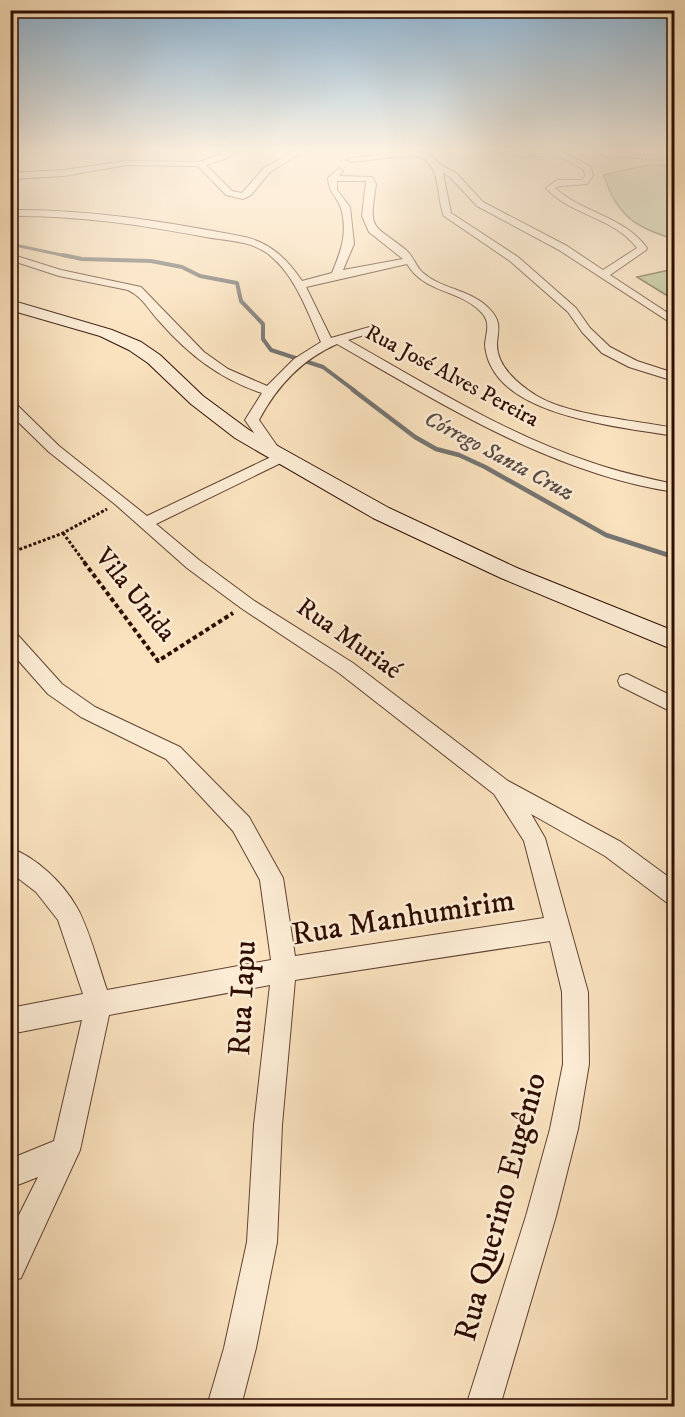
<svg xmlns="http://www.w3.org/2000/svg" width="685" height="1417" font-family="'IM FELL DW Pica',serif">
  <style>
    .green { fill: #b8c496; stroke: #73684c; stroke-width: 1.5 }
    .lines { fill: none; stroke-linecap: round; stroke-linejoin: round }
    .stream-far2 { stroke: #757572; stroke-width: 3 }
    .stream-far1 { stroke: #757572; stroke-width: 4 }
    .stream { stroke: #757572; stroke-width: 4.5 }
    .street-casing { stroke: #614231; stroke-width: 2 }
    .secondary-casing { stroke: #2e0d02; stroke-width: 2 }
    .path-far2 { stroke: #2e0d02; stroke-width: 1.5; stroke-dasharray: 2 1.5; stroke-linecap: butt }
    .path-far1 { stroke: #2e0d02; stroke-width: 3; stroke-dasharray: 3 2; stroke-linecap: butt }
    .path { stroke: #2e0d02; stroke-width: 4; stroke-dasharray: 4.5 3; stroke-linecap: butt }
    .street { fill: #fcecd5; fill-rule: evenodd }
    .secondary { fill: #fcecd5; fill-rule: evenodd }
    .labels { text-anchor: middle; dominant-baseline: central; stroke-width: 5; stroke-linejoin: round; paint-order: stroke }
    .far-street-label { font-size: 22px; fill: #2e0d02; stroke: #fcecd5 }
    .far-water-label { font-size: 22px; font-style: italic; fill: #584a43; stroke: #fcecd5 }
    .street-label { font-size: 26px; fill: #2e0d02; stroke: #fcecd5 }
    .near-street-label { font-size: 32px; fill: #2e0d02; stroke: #fcecd5 }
  </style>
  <rect width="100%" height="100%" fill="#fae2be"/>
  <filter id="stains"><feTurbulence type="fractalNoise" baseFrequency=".00333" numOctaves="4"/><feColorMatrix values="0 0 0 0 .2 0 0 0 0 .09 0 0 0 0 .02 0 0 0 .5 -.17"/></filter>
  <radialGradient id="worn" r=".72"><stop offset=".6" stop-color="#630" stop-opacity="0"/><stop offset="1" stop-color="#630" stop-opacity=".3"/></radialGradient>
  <g class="green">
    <path d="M647,165H674V239C636,228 616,215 604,175Z"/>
    <path d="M674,269V300L637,277Z"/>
  </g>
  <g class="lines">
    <path class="stream-far2" d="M10,244L71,257"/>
    <path class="stream-far1" d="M63,255L82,259L151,261L182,267L200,276L237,283L241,301L263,324V339L271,350L323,367L355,391"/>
    <path class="stream" d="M353,390L415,437L436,449L459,455L485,467L606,535L674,557"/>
    <defs>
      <g id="street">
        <path d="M226,150H235L228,158L206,165L232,191L242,193L264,168L296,150H306L270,172L251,195L243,199L226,195L198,166L126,165L64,176L10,179V173L64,170L126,161L199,162L222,154Z"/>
        <path d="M488,150L524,153L559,150L591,167L593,176L587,184L559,186L555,188C584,214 624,216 647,248L646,250L610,275L674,317V325L559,250L477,206L450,177L443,173L451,213L518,257L576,308L590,328L610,347L637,361L674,373V381L629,367L602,353L582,332L568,312L510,261L444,216C435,194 443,160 413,155L351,162L347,160L351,158L413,151L428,153L441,165L456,173L483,202L567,246L603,270L637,248C614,217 571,216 546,188L557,180H582L585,176L584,170L557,155L524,157Z"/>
        <path d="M596,150H607L614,155L607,157Z"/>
        <path d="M339,168L343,171L339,176L372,177L376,184C369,232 371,222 406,250C413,256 416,266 422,272C443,291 475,289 493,313C501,323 498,332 497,343C496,366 519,385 537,396C571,416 635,420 674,428V436C623,427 516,418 491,366C488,361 485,350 485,344C486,333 491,323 482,313C460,289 425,294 407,264L306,287L331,338L373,326L377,327V331L348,340C426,384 504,433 590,462C618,472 646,478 674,484V492C551,473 444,405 337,344C301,360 277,386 259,420L282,453L287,454L289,457L287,460L156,524L199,560L253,600L353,663L508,781L621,842L674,881V905L666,902L605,856L531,814L545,838L588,992L589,1064L578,1129L556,1216L500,1406H466L526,1216L550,1129L563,1064L562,992L550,941L295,980L282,1125L277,1242L256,1348L241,1406H207L224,1348L247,1242L254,1125L270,985L109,1015L80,1150L21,1278L10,1282V1233L38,1177L10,1188V1159L54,1141L82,1020L10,1034V1008L83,994L58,920L36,892L10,872V848C36,857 63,883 76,906C88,925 99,967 107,990L271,960L260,880L233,831L166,759L81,717L48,694L10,651V632L16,633L62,684L95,707L180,747L249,817L283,878L295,956L544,918L524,841L494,794L339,673L241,608L187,568L116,505L49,452L10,414V402L15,403L59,446L147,516L271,457L245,420L262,393C220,379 189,355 160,322C149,311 143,297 128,290L59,276L10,260V254L61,270L141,287L204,352L228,369L267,386L294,359L321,342C307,311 295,274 267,253C248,240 227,241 206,237C141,225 77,215 10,216V210C89,209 168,222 245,237C271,243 288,260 302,281L332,273C341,251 348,233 341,208C337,196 329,194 328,178ZM337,181H366L362,216L369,232L403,259L343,270L354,244L350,207L337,190Z"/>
        <path d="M627,674L674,697V713L620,686L618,681L620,676Z"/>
      </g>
      <path id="secondary" d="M10,300L112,330L141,342L160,355L203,396L249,430L389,508L517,568L674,631V650L501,578L373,518L235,438L191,404L148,363L129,350L100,336L10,310Z"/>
    </defs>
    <use href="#street" class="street-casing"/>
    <use href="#secondary" class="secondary-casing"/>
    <path class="path-far2" d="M620,157L664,161L674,156"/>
    <g class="path-far1">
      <path d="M63,533L85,563"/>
      <path d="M10,553L63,533L107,509"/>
    </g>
    <path class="path" d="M84,562L158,661L233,613"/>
    <use href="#street" class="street"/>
    <use href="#secondary" class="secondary"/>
  </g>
  <linearGradient id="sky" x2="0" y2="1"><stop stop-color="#8db6d7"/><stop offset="0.43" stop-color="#fdf2e2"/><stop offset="1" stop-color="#fdf2e2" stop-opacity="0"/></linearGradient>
  <rect width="685" height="349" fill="url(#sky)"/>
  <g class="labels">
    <g class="far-street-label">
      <text transform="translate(452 376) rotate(28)">Rua José Alves Pereira</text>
    </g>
    <g class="far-water-label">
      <text transform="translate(499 456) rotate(28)">Córrego Santa Cruz</text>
    </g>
    <g class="street-label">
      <text transform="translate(135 595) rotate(51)">Vila Unida</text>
      <text transform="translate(349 639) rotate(35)">Rua Muriaé</text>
    </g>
    <g class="near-street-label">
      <text transform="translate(403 918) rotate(-9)">Rua Manhumirim</text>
      <text transform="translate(243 998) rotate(-87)">Rua Iapu</text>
      <text transform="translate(501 1207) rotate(-75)">Rua Querino Eugênio</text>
    </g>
  </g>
  <rect width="685" height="1417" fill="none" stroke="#fae2be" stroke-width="36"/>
  <rect x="12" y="12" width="661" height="1393" fill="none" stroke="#2e0d02" stroke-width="3"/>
  <rect x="18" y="18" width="649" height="1381" fill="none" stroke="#2e0d02" stroke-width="1.5"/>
  <rect width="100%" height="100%" filter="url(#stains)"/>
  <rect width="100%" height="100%" fill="url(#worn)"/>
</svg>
